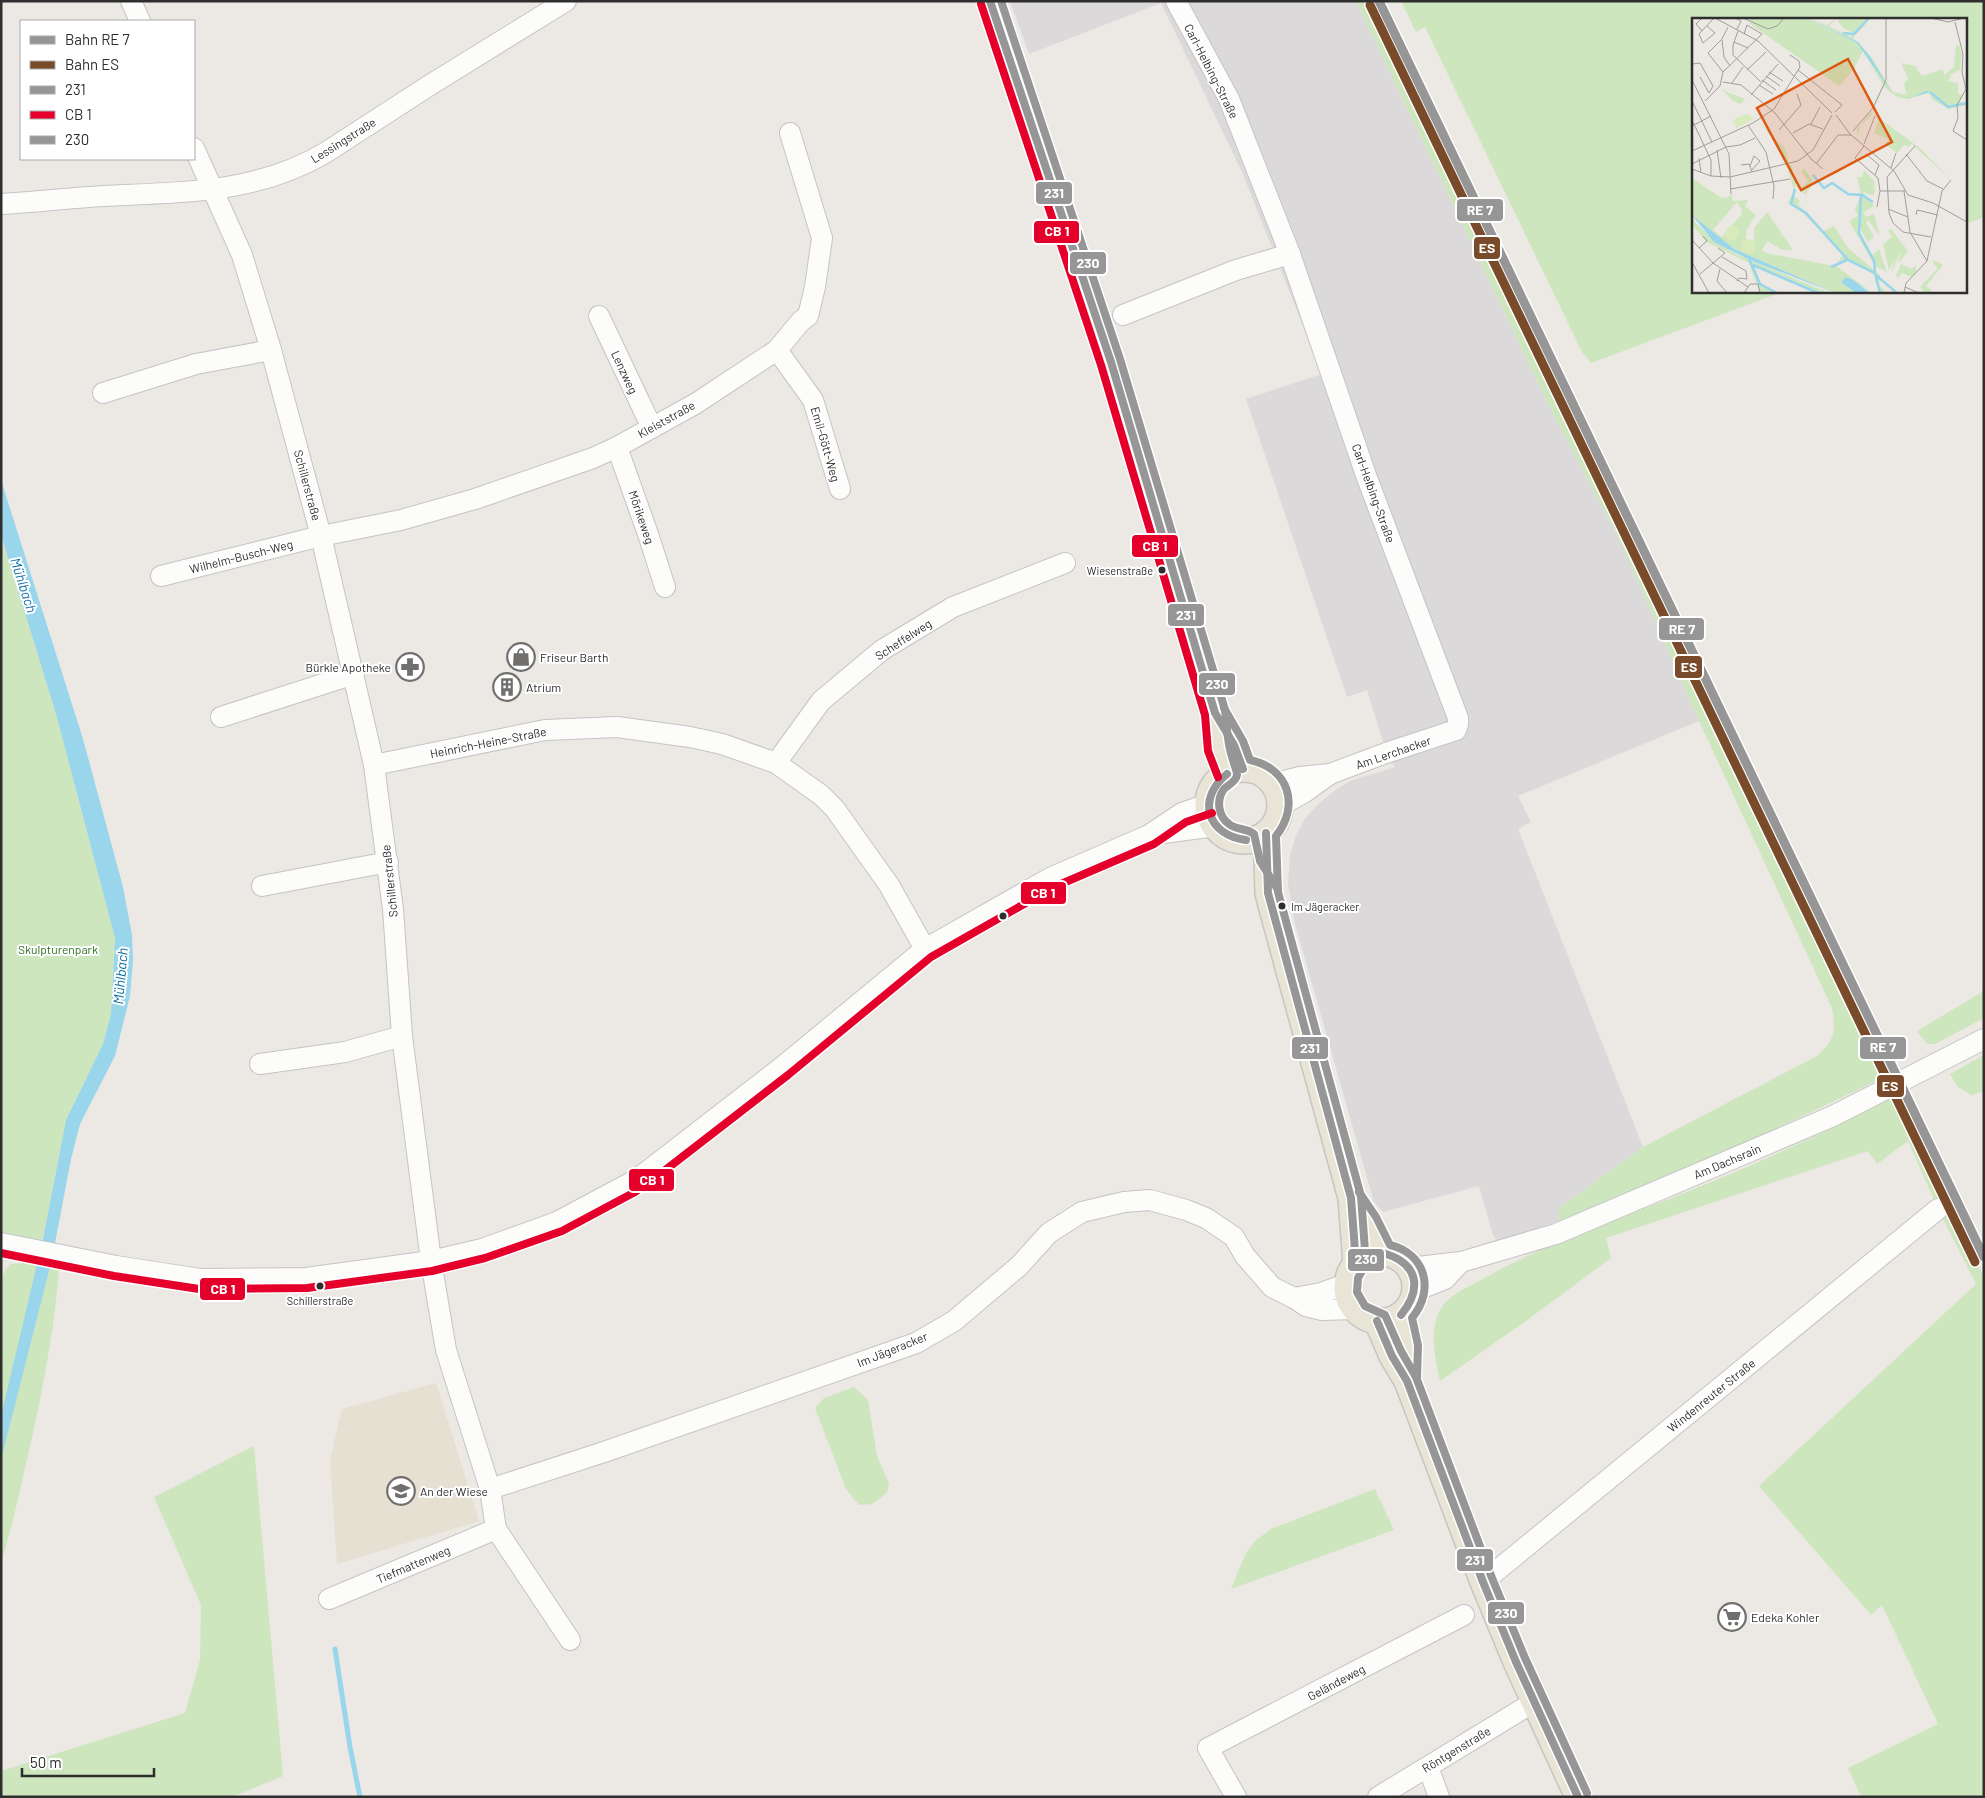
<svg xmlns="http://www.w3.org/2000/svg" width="1985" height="1798" font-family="Barlow,sans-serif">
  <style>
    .industrial { fill: #dcd9db }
    .education { fill: #e6e0d3 }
    .green { fill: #cee6be }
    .water { fill: #99d6ec }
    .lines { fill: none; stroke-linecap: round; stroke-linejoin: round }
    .stream { stroke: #99d6ec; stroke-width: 5 }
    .minor-casing { stroke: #c5c4c5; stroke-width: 22 }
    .major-casing { stroke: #c6c5c4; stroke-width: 28 }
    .minor { stroke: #fcfcfb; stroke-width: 20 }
    .major { stroke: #e8e4d6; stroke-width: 25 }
    .bus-1-casing { stroke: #fff; stroke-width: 11 }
    .bus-2-casing { stroke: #fff; stroke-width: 11 }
    .bus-3-casing { stroke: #fff; stroke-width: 11 }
    .bus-1 { stroke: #969696; stroke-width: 8 }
    .bus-2 { stroke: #e4002b; stroke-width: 8 }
    .bus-3 { stroke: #969696; stroke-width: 8 }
    .rail-1-casing { stroke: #fff; stroke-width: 12 }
    .rail-2-casing { stroke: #fff; stroke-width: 12 }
    .rail-1 { stroke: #969696; stroke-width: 9 }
    .rail-2 { stroke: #7a4b2a; stroke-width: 9 }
    .bus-dot { fill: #2e2e2e; stroke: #fff; stroke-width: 2 }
    .labels { text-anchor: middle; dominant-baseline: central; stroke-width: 4; stroke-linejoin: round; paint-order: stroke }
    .bus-label { font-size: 11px; fill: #2e2e2e; stroke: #fff; text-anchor: end }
    .street-label { font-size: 12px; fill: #2e2e2e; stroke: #fff }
    .poi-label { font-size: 12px; fill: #2e2e2e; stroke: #fff; text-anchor: start }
    .park-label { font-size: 12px; fill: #2c6e1b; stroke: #fff }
    .water-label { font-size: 14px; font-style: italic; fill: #0d6fa3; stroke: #fff }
    .inset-river { fill: none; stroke: #99d6ec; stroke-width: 2.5 }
    .inset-road { fill: none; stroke: #a09e9b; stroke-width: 1 }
    .view { fill: #df570e; fill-opacity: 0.15; stroke: #df570e; stroke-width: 2.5 }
    .inset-edge { fill: none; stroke: #2e2e2e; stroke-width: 2.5 }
    .line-badge { stroke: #fff; stroke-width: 2 }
    .badge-label { font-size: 14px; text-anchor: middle; font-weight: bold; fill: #fff }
  </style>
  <rect width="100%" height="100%" fill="#ece8e4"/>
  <path class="industrial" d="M1010,1H1356L1550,408L1619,539L1699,721L1518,796L1531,822L1518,829L1643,1147L1559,1208V1221L1497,1242L1492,1232L1479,1186L1383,1212L1374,1202L1295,924L1288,885L1290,856L1296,835L1304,820L1317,805L1334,791L1350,781L1395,767L1387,754L1367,690L1347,697L1246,399L1322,374L1242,172L1161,3L1029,54Z"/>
  <path class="education" d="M436,1383L479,1521L337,1564L330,1460L342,1409Z"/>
  <g class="green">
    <path d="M1356,1H1370L1888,1075C1780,1129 1670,1176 1559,1221V1208L1643,1147L1817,1056C1835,1039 1836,1032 1832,1008L1699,721L1619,539L1550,408Z"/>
    <path d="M1401,1H1984V217L1966,224V19H1694V291H1785L1591,363L1582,352L1425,27L1416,32Z"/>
    <path d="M1,535L56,714L115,938L111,1014L103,1044L66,1120L43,1239L36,1240L1,1233Z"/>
    <path d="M1984,991V1018L1935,1044H1927L1917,1031Z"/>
    <path d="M1984,1055V1091L1971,1095L1957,1086L1950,1074Z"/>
    <path d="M1898,1095L1984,1277V1797H1861L1848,1768L1938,1724L1882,1605L1871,1615L1759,1486L1976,1284L1938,1209L1908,1141L1877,1164L1868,1151L1606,1238L1611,1258L1526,1321L1440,1381C1435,1357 1427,1326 1444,1304C1452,1294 1468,1287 1479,1281C1543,1244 1615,1221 1684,1193C1757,1164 1828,1131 1898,1095Z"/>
    <path d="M37,1262L59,1268C55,1324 45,1378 33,1433C23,1477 14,1520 1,1563V1277L10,1264Z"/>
    <path d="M854,1387L868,1400L877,1456L889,1483L887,1493L872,1504L859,1505L846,1489L815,1408L824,1398Z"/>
    <path d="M254,1446L283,1776L232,1797H1V1771L185,1713L200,1660L201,1605L154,1497Z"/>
    <path d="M1375,1489L1394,1530L1231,1589L1246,1553L1255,1541L1271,1529Z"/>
  </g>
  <path class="water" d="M1,480L83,739L123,887L132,935L133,961L130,996L115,1056L80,1124L71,1159L52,1259L1,1460V1416L43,1239L66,1120L103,1044L111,1014L115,938L56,714L1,535Z"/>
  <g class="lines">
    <path class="stream" d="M335,1649L350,1747L360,1797"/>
    <defs>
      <g id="minor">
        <path d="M131,1L140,21"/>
        <path d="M1176,1L1229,99L1290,254L1367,478L1458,718V724L1456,730L1386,753L1330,774L1305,792L1280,806"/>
        <path d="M194,148L242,255L271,350L321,536L374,765L393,909L402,1036L431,1261L446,1350L490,1489L496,1529L570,1640"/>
        <path d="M1,204C35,202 70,198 104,196C182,192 255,194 325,153L430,85L566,1"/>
        <path d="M1123,315L1236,270L1290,254"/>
        <path d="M599,316L652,428"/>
        <path d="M777,350L813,400L840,489"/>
        <path d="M103,393L196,364L271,350"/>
        <path d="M617,447L648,534L665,587"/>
        <path d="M161,576L321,536L401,520L475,499L593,458L617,447L695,404L777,350L801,321L808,316L815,287L822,238L790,133"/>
        <path d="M221,717L354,674"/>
        <path d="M776,763L821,701L882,650L953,607L1065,563"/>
        <path d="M374,765L545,730L617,727L690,737L722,744L776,763L821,795L835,809L889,885L925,949"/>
        <path d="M1273,784L1300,777L1330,774"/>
        <path d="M1156,834L1215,826"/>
        <path d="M262,886L388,862"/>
        <path d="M260,1064L345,1052L402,1036"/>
        <path d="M1,1243L116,1266L200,1279L306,1278L431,1261L482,1249L557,1222L630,1183L649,1170L782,1067L925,949L1050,878L1149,835L1182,813L1209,804"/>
        <path d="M1409,1268L1461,1262L1556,1234L1833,1116L1984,1039"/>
        <path d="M1415,1291L1445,1279L1461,1262"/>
        <path d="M1294,1298L1321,1293L1347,1284"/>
        <path d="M490,1489L604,1452L916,1343L954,1321L1019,1266L1049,1233L1082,1212L1124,1202L1150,1200L1186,1210L1206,1218L1234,1237L1245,1256L1272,1287L1294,1298L1306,1306L1322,1310L1355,1309"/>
        <path d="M1483,1582L1938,1209"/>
        <path d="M329,1599L496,1529"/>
        <path d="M1428,1767L1439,1797"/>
        <path d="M1236,1797L1208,1748L1464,1615"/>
        <path d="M1378,1797L1534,1702"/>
      </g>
      <g id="major">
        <path d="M990,1L1111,362L1187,621L1203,671L1215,713L1218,749L1227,774"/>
        <circle cx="1244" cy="805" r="36"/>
        <path d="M1266,833L1268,893L1271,905L1351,1198L1356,1264"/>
        <path d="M1351,1198L1368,1223L1383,1253"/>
        <circle cx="1381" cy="1287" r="34"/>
        <path d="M1401,1315L1408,1346L1407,1381"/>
        <path d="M1377,1321L1392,1356L1407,1381L1483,1582L1516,1662L1578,1797"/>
      </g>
    </defs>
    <use href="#minor" class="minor-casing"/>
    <use href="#major" class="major-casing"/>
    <use href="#minor" class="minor"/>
    <use href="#major" class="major"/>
    <defs>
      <g id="bus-1">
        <path d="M990,1L1111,362L1215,713L1234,745L1243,769"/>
        <path d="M1227,774C1196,799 1207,835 1246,840"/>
        <path d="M1266,833L1268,893L1351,1198L1356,1264"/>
        <path d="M1383,1253C1418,1263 1423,1288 1401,1315"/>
        <path d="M1377,1321L1392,1356L1407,1381L1483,1582L1516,1662L1578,1797"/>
      </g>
      <g id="bus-2">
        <path d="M981,4L1101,365L1205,715L1208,751L1218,777"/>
        <path d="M1,1253L114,1276L199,1289L307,1288L432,1271L485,1258L562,1231L635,1192L655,1178L788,1075L931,957L1054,887L1154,844L1186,822L1212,813"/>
      </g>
      <g id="bus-3">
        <path d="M1001,1L1120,359L1225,710C1227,727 1227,744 1233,760C1234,765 1237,770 1237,775C1236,782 1228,785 1224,789C1216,800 1218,816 1229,824C1236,830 1247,828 1254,834L1260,861L1277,888"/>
        <path d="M1224,708L1243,741L1250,760C1289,768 1300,806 1276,836L1278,892L1361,1196L1366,1264L1358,1278L1357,1292L1365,1306L1385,1315L1401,1351L1416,1377L1492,1578L1525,1658L1587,1793"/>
        <path d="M1359,1192L1376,1217L1390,1245C1426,1254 1435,1290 1412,1318L1418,1345L1417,1379"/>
      </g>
    </defs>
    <use href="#bus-1" class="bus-1-casing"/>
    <use href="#bus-2" class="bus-2-casing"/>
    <use href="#bus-3" class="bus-3-casing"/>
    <use href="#bus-1" class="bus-1"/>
    <use href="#bus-2" class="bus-2"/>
    <use href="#bus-3" class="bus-3"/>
    <defs>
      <path id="rail-1" d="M1379,1L1984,1257"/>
      <path id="rail-2" d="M1370,5L1975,1262"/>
    </defs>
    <use href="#rail-1" class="rail-1-casing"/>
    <use href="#rail-2" class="rail-2-casing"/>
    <use href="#rail-1" class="rail-1"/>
    <use href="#rail-2" class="rail-2"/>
  </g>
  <defs>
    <symbol id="shop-ring" viewBox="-11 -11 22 22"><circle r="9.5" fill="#fff" stroke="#706f6e" stroke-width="1.5"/><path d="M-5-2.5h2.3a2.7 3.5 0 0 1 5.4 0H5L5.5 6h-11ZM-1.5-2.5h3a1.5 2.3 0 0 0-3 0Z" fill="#706f6e"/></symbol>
    <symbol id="pharmacy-ring" viewBox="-11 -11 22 22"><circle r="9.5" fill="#fff" stroke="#706f6e" stroke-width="1.5"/><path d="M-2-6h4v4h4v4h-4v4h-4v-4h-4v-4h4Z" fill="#706f6e"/></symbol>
    <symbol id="building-ring" viewBox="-11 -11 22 22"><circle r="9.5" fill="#fff" stroke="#706f6e" stroke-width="1.5"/><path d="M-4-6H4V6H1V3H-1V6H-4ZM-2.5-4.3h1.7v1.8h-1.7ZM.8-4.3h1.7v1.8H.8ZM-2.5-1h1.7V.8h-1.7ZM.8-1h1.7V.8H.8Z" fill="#706f6e"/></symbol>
    <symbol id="school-ring" viewBox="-11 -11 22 22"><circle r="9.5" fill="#fff" stroke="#706f6e" stroke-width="1.5"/><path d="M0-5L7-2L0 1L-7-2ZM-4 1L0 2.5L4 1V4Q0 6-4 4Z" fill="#706f6e"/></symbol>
    <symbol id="supermarket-ring" viewBox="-11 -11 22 22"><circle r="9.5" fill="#fff" stroke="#706f6e" stroke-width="1.5"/><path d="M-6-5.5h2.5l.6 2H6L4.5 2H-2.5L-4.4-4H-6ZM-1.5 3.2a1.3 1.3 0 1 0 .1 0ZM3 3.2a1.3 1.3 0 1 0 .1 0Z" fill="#706f6e"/></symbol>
  </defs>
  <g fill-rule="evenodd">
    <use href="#shop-ring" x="505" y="641" width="32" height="32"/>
    <use href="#pharmacy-ring" x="394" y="651" width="32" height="32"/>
    <use href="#building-ring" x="491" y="671" width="32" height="32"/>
    <use href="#school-ring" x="385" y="1475" width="32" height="32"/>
    <use href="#supermarket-ring" x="1716" y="1601" width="32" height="32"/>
  </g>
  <g class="bus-dot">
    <circle cx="1162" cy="570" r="4.5"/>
    <circle cx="1282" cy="906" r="4.5"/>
    <circle cx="1003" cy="916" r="4.5"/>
    <circle cx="320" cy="1286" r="4.5"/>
  </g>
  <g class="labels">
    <g class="bus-label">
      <text x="1153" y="570">Wiesenstraße</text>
      <text x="1291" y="906" text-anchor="start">Im Jägeracker</text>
      <text x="320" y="1300" text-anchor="middle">Schillerstraße</text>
    </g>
    <g class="street-label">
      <text transform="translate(1212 71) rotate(63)">Carl-Helbing-Straße</text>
      <text transform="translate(343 140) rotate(-32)">Lessingstraße</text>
      <text transform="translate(625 372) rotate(65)">Lenzweg</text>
      <text transform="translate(666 419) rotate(-29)">Kleiststraße</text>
      <text transform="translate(826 444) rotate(74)">Emil-Gött-Weg</text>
      <text transform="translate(308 485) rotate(75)">Schillerstraße</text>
      <text transform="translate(1374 493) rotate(70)">Carl-Helbing-Straße</text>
      <text transform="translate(642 517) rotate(71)">Mörikeweg</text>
      <text transform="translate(241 556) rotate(-14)">Wilhelm-Busch-Weg</text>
      <text transform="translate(903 639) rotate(-33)">Scheffelweg</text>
      <text transform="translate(488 742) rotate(-11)">Heinrich-Heine-Straße</text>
      <text transform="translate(1393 752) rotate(-19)">Am Lerchacker</text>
      <text transform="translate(389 881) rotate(-96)">Schillerstraße</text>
      <text transform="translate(1727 1161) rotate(-23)">Am Dachsrain</text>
      <text transform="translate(892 1349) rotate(-22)">Im Jägeracker</text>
      <text transform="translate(1711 1395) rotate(-39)">Windenreuter Straße</text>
      <text transform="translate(413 1564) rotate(-23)">Tiefmattenweg</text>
      <text transform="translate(1336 1682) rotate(-28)">Geländeweg</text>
      <text transform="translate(1456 1749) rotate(-31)">Röntgenstraße</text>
    </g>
    <g class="poi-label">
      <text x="540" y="657">Friseur Barth</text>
      <text x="391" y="667" text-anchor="end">Bürkle Apotheke</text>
      <text x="526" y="687">Atrium</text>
      <text x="420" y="1491">An der Wiese</text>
      <text x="1751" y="1617">Edeka Kohler</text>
    </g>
    <g class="park-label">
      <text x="58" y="949">Skulpturenpark</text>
    </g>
    <g class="water-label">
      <text transform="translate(24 585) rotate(72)">Mühlbach</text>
      <text transform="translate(120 976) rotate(-85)">Mühlbach</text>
    </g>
  </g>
  <g transform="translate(1692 18)">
    <rect width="275" height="275" fill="#ece8e4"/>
    <path d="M60,0H116L165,25L179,42L164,23L119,0L135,7L145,0L137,8L158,18L162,15L151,10L146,3L148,0H179L161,20L178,37L201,74L215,77L212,66L216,60L209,45L223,48L230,58L251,51L252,57L262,49L264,27H267L270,36L268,52L258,57L259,60L255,63L266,65V76L272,77L268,83L275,87L257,91L241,82L237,75L216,81L205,79L192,69L179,90L191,67L171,33L162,51L147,68L57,5ZM29,70L37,75L53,81L49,86L41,83ZM179,94L229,131L259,162L220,126L216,129L212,127L205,135L193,126L196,121L182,115L187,100L181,96L169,107L165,118V111ZM65,103L93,130L97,145L94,146L83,123ZM99,146L104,165L102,178L108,183L106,186L131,213L142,208L156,230L188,257L187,267L195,275H187L182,256L155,242L144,248L181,275L154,259L150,264L164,275H143L42,231L16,215L0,197V160L28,179L35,180L39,176L41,183L56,182L53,188L64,197L55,211L54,221L62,225V210L75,194L101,232H90L76,223L70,232L74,235L143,248L151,237L106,190L96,185L102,172L96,152ZM45,184L50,192L49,197L30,219L21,212ZM112,150L122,164L113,177L108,172L116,163L109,154ZM172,152L182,163L183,173L181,178L170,173L182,188L171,195L174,199L182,196L188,218L176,202L174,204L182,219L176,224L167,209V216L179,238L187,231L195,254L183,248L157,203L166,198L163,192L168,178L156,177L154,175L169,177L165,159H170ZM0,201L22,223L46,237L137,275H126L63,249L69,266L85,275H68L57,245L15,224L0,207ZM199,211L216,233L206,245L209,232L199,256L202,242L197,252L191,226L200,219L196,212ZM242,242L251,247L234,268L240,273L233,275L228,269L246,250L241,246ZM209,246L219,251L224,248V256L220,259L210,255L206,260L204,258Z" fill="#cee6be" fill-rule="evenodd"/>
    <path d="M54,96H57L61,101L60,102L44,110L41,102ZM33 215a7 7 0 1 1 14 0a7 7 0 1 1-14 0ZM49 228a7 7 0 1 1 14 0a7 7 0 1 1-14 0Z" fill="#d9eabb"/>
    <path d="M116,0L166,24L179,40L200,75L217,80L234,73L238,74L216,80L200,75L165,25ZM0,197L42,231L143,275L58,242L22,224ZM154,259L161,262L178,275H164L149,264Z" fill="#99d6ec"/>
    <path class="inset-river" d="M151,15L162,16L177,0M238,74L256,89L275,85M121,157L132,170L140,165L156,176L170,177L181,184M103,171L99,186L114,195L156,242L183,255L188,275M169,177L167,215L182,243L183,254M57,241L68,266L85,275M61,247L126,275M139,249L155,242M185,258L205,275"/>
    <path class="inset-road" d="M23,0L66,23L140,95M43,0L49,3L45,11M51,0L76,11L85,8L92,0M239,0L256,4L272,0M263,4L271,36L270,54L274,71L265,87L266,100L261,113L275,122M15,8L23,15L11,25L7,16L22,0M10,13L4,6L10,0M46,13L41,27V37L69,64M30,22L32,39L38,48M42,24L56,30M0,46L8,45L21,68L17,75L8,59M55,52L74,34M106,52L150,87L143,94M31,54L16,35L30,21L36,9M77,54L91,63M74,58L88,68M0,62L37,136L39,176M70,62L84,72M31,64L49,67L83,95L119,141L131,151M40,65L51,49M67,67L81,76M59,77L86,46M0,83L20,124M13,83L28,68L31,54L70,16L55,7L52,16M144,97L158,116L202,153L216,177L241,185L275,204M0,102L19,142V158M119,106L128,89M56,107L74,134L82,168L81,181M0,108L19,98M87,112L109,87L105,76M161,113L181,90L194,62V0M101,115L117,106L131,111M172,126L183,98M172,128L163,140L186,160L188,173L185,189M223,128L195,159L197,195L201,205L211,214L239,219M25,132L29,160M0,133L61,105L82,91L108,49L107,43L98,37M174,136L187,147L183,157M214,136L235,163L251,171M7,140L9,155M0,146L34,129L48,127L63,120M124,146L146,117H159M49,147L57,146L60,154M58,148L62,138L68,143L59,153M199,150L204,135M0,151L19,158L38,159L106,143L121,132L140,97M38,171L98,161M188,173H213M212,173L218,214L235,243M196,191L216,199M224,197L225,192L246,197M0,222L21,245L56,269M7,230L15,223L11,218M30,239L54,253L55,261L47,260L45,263M0,244L17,275M28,251L25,263L35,275M8,256L33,235L26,230M213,269L227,275M52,275L58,266H66L68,275M212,275L214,265L235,243L250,173L259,162"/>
    <path class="view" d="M156,41L200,124L109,172L65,90Z"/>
    <rect width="275" height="275" class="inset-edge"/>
  </g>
  <g class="line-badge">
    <rect x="1035" y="181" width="38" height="24" rx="5" fill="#969696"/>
    <rect x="1456" y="198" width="48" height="24" rx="5" fill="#969696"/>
    <rect x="1033" y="220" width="47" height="24" rx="5" fill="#e4002b"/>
    <rect x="1473" y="236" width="28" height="24" rx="5" fill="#7a4b2a"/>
    <rect x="1069" y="251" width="38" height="24" rx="5" fill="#969696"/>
    <rect x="1131" y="534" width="48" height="24" rx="5" fill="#e4002b"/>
    <rect x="1167" y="603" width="38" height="24" rx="5" fill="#969696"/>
    <rect x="1658" y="617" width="47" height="24" rx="5" fill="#969696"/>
    <rect x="1674" y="655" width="29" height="24" rx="5" fill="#7a4b2a"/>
    <rect x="1198" y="672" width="38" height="24" rx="5" fill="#969696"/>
    <rect x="1020" y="881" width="47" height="24" rx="5" fill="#e4002b"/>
    <rect x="1859" y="1036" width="48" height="24" rx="5" fill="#969696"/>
    <rect x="1291" y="1036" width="38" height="24" rx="5" fill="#969696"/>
    <rect x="1876" y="1074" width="29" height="24" rx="5" fill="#7a4b2a"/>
    <rect x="628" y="1168" width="47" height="24" rx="5" fill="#e4002b"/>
    <rect x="1347" y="1248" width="38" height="24" rx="5" fill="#969696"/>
    <rect x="199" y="1277" width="47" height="24" rx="5" fill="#e4002b"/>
    <rect x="1456" y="1548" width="38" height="24" rx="5" fill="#969696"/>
    <rect x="1487" y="1601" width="38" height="24" rx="5" fill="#969696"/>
  </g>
  <g class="badge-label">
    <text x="1054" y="198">231</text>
    <text x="1480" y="215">RE 7</text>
    <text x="1057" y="236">CB 1</text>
    <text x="1487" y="253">ES</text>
    <text x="1088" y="268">230</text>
    <text x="1155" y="551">CB 1</text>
    <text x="1186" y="620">231</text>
    <text x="1682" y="634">RE 7</text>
    <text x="1689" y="672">ES</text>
    <text x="1217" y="689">230</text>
    <text x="1043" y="898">CB 1</text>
    <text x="1883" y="1052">RE 7</text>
    <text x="1310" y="1053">231</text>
    <text x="1890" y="1091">ES</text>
    <text x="652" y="1185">CB 1</text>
    <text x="1366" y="1264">230</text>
    <text x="223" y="1294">CB 1</text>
    <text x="1475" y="1565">231</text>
    <text x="1506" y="1618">230</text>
  </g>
  <rect width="1985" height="1798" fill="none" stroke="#2e2e2e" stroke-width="5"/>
  <rect x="20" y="20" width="175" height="140" fill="#ffffff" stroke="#ababab"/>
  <rect x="30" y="36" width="25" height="8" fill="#969696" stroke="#ababab"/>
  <text x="65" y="45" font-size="15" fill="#2e2e2e">Bahn RE 7</text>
  <rect x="30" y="61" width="25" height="8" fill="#7a4b2a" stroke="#ababab"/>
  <text x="65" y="70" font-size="15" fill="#2e2e2e">Bahn ES</text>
  <rect x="30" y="86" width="25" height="8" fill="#969696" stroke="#ababab"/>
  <text x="65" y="95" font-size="15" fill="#2e2e2e">231</text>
  <rect x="30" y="111" width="25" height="8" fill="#e4002b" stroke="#ababab"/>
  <text x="65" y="120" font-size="15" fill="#2e2e2e">CB 1</text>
  <rect x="30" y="136" width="25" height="8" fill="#969696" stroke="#ababab"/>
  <text x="65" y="145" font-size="15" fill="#2e2e2e">230</text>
  <path d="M22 1768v8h132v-8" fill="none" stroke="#2e2e2e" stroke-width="2.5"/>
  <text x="30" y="1768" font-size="15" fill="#2e2e2e" stroke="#ffffff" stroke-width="4" paint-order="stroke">50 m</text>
</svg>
